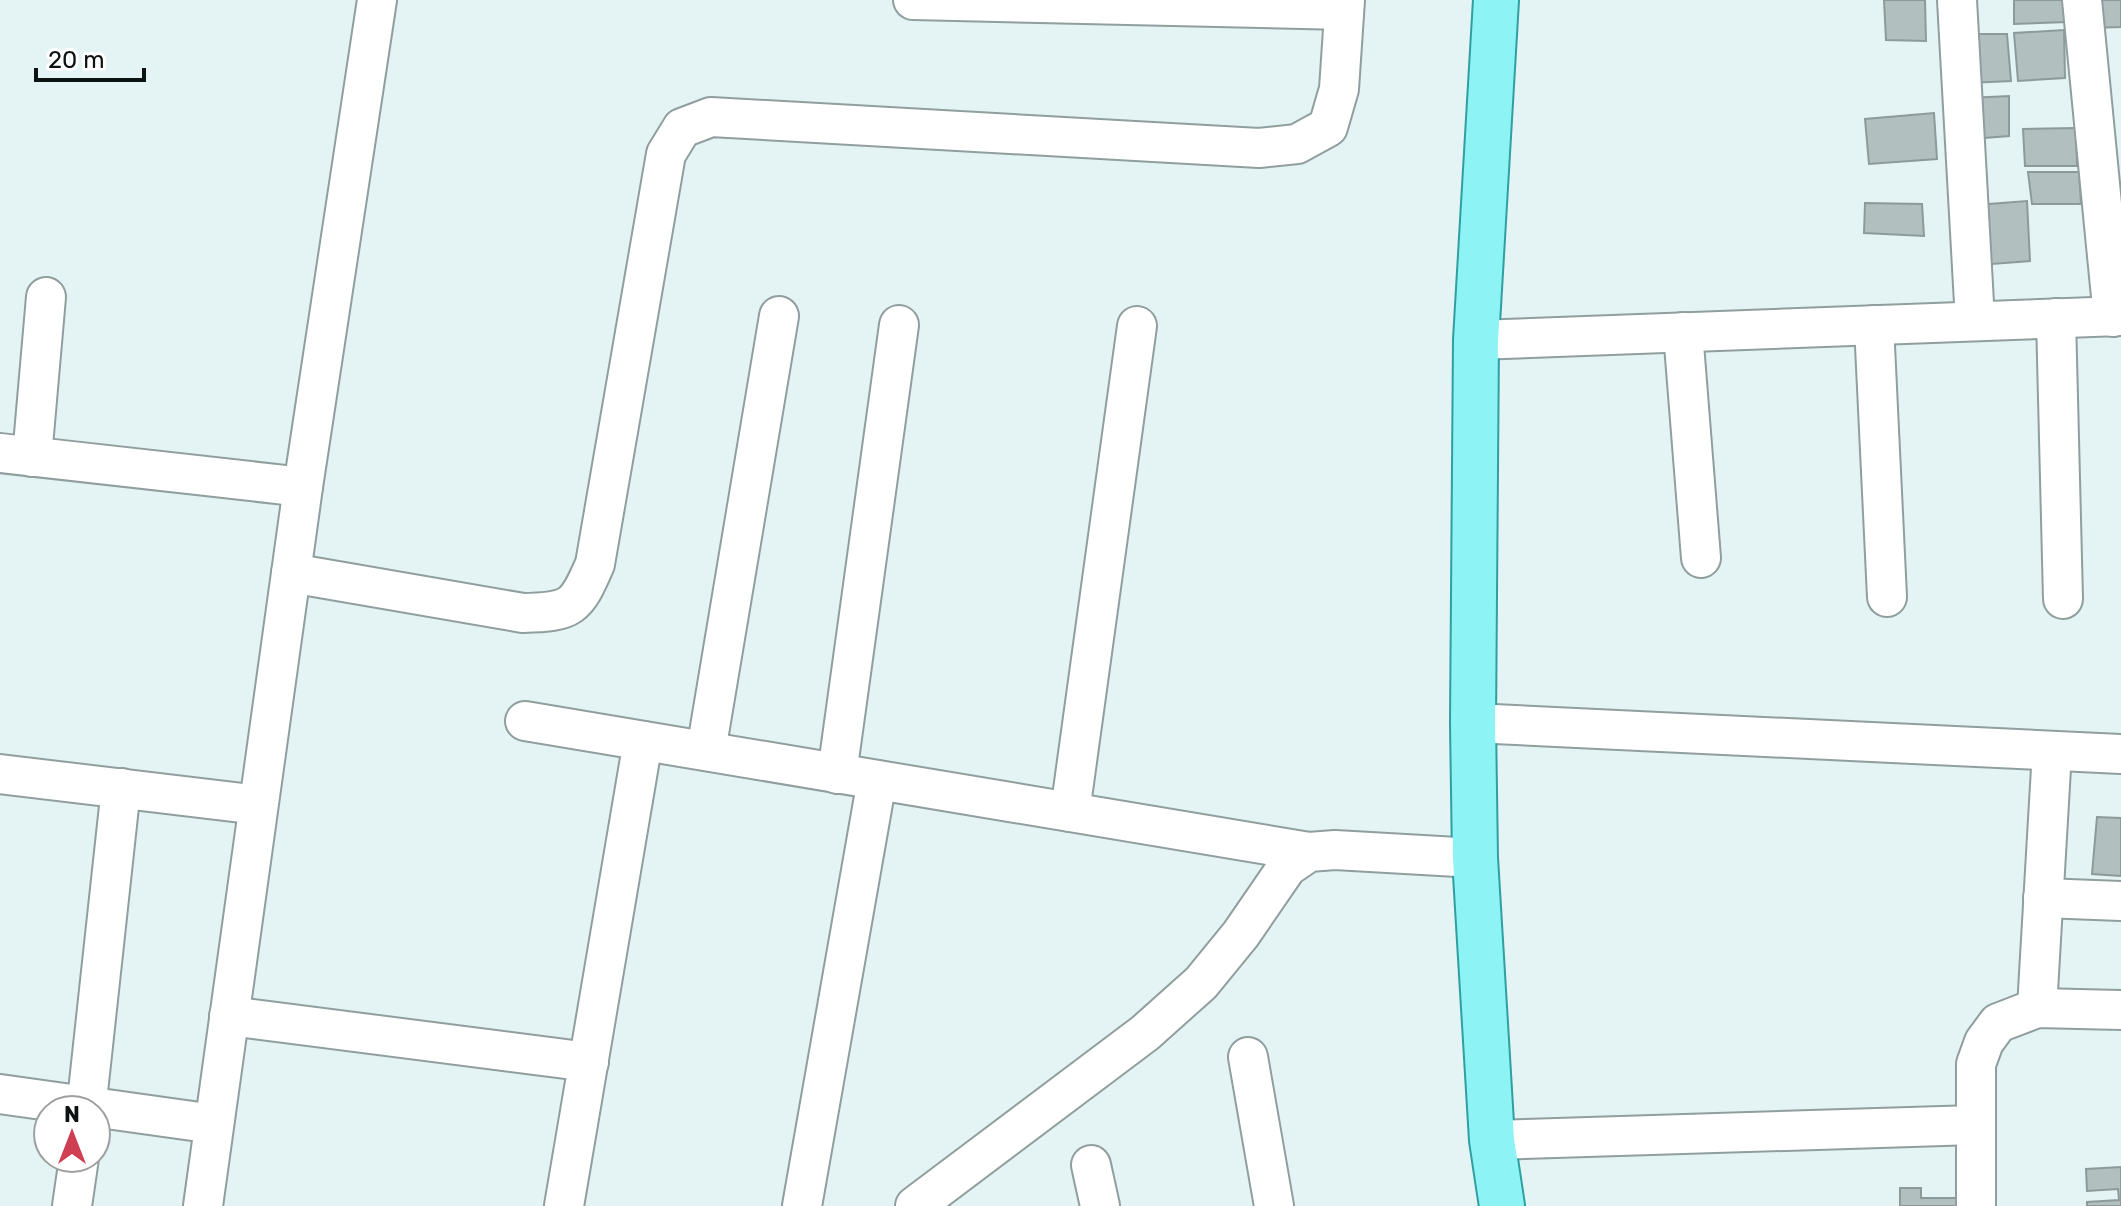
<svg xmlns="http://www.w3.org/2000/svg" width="2121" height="1206" font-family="Rubik,sans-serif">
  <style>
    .building { fill: #b1bfbf; stroke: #8c9a9a; stroke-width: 2 }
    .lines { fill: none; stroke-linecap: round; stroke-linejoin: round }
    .minor-casing { stroke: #909e9e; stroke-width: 42 }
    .major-casing { stroke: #2f9fa1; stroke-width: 48 }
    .minor { stroke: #fff; stroke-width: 38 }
    .major { stroke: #8ef3f5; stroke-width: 44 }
  </style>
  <rect width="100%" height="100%" fill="#e4f3f3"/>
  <g class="building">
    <path d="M1884,0H1925L1926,41L1886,40Z"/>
    <path d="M2014,0H2067L2068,22L2014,24Z"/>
    <path d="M2091,0H2121V27L2092,28Z"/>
    <path d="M2064,30L2065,78L2018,81L2014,33Z"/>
    <path d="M1965,34H2007L2011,81L1969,83Z"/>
    <path d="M2009,96V136L1972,139L1968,98Z"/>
    <path d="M1934,113L1937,159L1869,164L1865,119Z"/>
    <path d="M2076,128L2077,166H2025L2023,129Z"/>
    <path d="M2028,172H2079L2081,204H2032Z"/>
    <path d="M2027,201L2030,261L1979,265L1976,205Z"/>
    <path d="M1865,203L1922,204L1924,236L1864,233Z"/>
    <path d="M2097,817L2121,818V876L2092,874Z"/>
    <path d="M2121,1167V1206H2087V1202L2119,1200L2118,1189L2087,1191L2086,1169Z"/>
    <path d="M1900,1188H1921V1198H1959V1206H1900Z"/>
  </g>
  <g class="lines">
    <defs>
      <g id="minor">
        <path d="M913,0L1344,10"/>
        <path d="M1957,0L1975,321"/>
        <path d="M2082,0L2113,317"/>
        <path d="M2056,318L2063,599"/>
        <path d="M1874,325L1887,597"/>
        <path d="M1683,332L1701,558"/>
        <path d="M1476,340L2121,316"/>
        <path d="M0,453L303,487L377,0"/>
        <path d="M32,457L46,297"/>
        <path d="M291,573L523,613C572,612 576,608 595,564L666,154L682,128L711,117L1259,148L1297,144L1328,127L1339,89L1345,0"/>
        <path d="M525,721L1309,852"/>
        <path d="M1473,723L2121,754"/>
        <path d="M706,751L779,316"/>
        <path d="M0,774L258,805"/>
        <path d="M837,774L899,325"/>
        <path d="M1070,812L1137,326"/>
        <path d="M2043,898L2121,901"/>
        <path d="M2037,1008L2052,751"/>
        <path d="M229,1016L589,1062"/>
        <path d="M1248,1057L1274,1206"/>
        <path d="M0,1094L214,1124"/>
        <path d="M86,1110L121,788"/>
        <path d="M1492,1140L1975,1125"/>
        <path d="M1091,1165L1100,1206"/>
        <path d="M72,1206L79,1158"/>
        <path d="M203,1206L303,487"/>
        <path d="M564,1206L643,741"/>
        <path d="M802,1206L877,780"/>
        <path d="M915,1206L1145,1033L1201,983L1241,934L1287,867L1309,852L1335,850L1475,858"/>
        <path d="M1976,1206V1064L1984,1042L1998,1023L2037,1008L2121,1010"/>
      </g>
      <path id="major" d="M1496,0L1476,340L1473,723L1475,858L1492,1140L1502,1206"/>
    </defs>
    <use href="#minor" class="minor-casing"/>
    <use href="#major" class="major-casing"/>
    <use href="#minor" class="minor"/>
    <use href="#major" class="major"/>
  </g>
  <g transform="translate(72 1134)"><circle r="38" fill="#ffffff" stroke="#9ea0a0" stroke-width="2"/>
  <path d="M0-6L14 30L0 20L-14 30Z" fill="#cf3e53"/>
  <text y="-12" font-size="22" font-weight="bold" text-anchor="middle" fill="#0d1212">N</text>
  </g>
  <path d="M36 68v12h108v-12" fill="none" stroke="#0d1212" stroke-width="4"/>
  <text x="48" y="68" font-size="24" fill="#0d1212" stroke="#ffffff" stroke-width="6" paint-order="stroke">20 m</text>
</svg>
